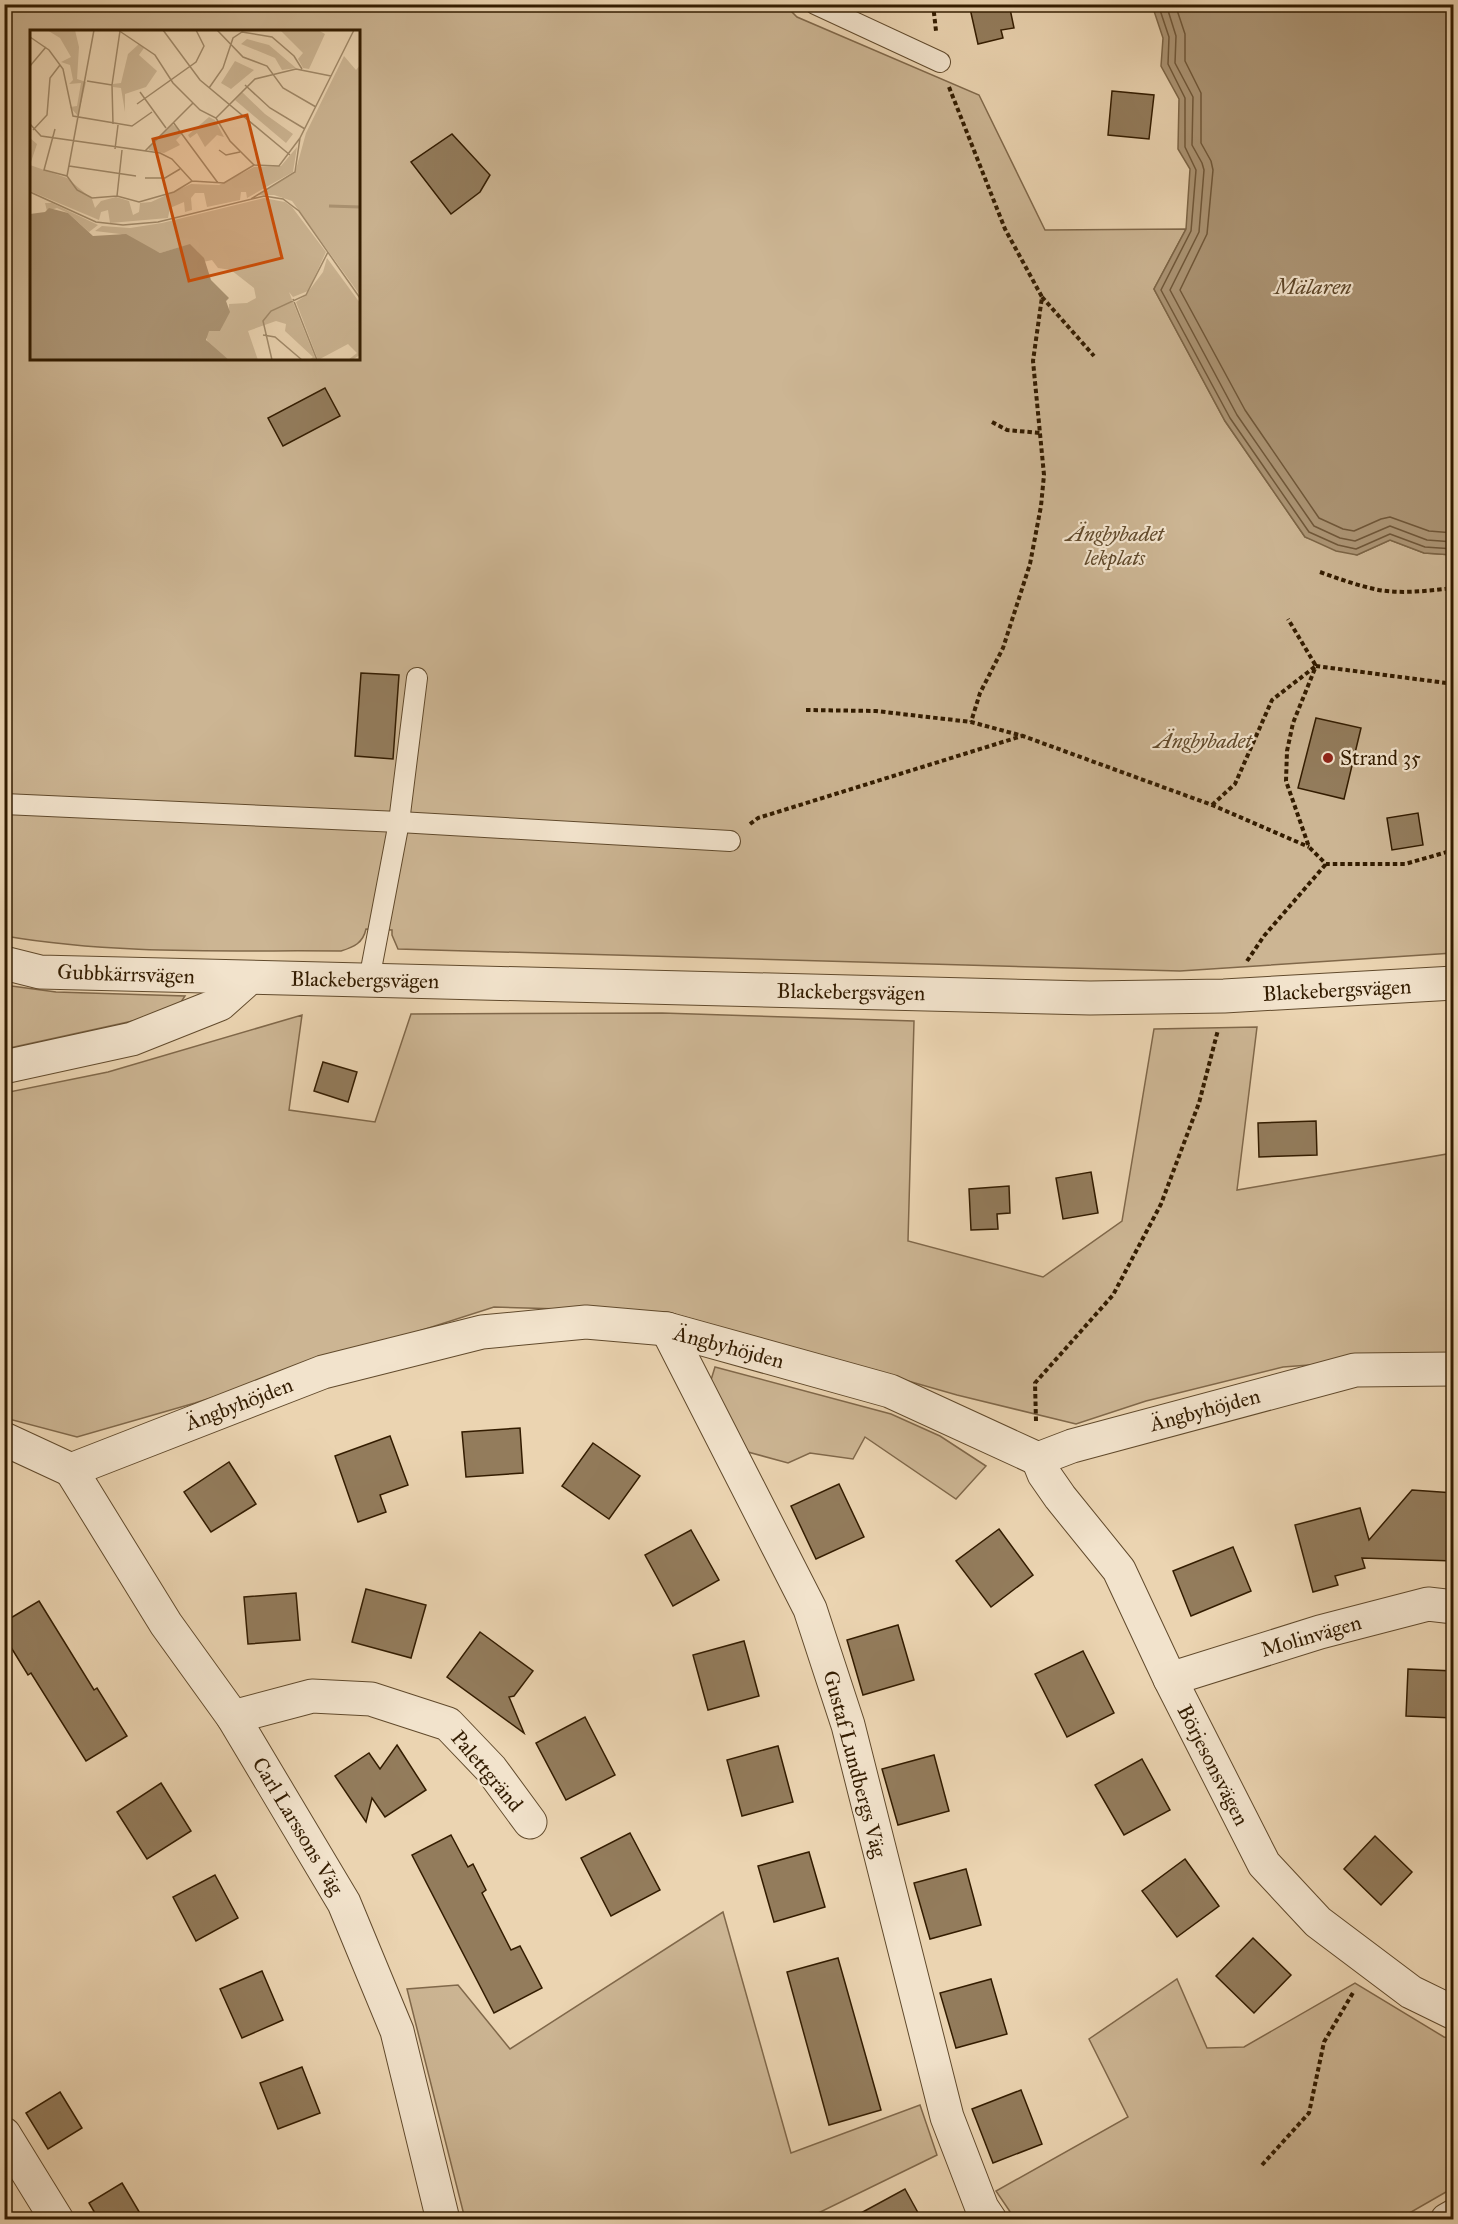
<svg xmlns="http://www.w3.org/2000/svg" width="1458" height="2224" font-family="'IM FELL Great Primer',serif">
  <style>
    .green { fill: #ccb593; stroke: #80684a; stroke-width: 1.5; fill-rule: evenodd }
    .water { fill: #ac9575; stroke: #7c6546; stroke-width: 1.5 }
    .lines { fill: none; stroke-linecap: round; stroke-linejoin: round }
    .shore { stroke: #70583a; stroke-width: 1.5 }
    .building { fill: #937c5c; stroke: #331c00; stroke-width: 1.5 }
    .service-casing { stroke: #614a2c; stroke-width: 22 }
    .minor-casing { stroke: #614a2c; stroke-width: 35 }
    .tertiary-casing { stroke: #614a2c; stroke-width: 35 }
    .path { stroke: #331c00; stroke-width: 4; stroke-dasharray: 4.5 3; stroke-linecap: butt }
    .service { stroke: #f2e3cc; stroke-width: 20 }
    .minor { stroke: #f2e3cc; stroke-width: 33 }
    .tertiary { stroke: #f2e3cc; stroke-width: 33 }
    .poi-dot { fill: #8f2418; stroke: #f2e3cc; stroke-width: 2 }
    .labels { text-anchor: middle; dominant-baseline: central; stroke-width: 4.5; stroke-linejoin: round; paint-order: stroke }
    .park-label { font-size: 21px; font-style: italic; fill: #614a2c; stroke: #f2e3cc }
    .poi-label { font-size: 21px; fill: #331c00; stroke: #f2e3cc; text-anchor: start }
    .street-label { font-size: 21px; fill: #331c00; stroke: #f2e3cc }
    .water-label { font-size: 22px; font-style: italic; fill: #5d4629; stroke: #f2e3cc }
    .inset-river { fill: none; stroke: #ac9575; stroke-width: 3 }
    .inset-road { fill: none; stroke: #a18a6a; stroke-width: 1.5 }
    .view { fill: #cd500a; fill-opacity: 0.15; stroke: #cd500a; stroke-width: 3 }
    .inset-edge { fill: none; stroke: #331c00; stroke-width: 3 }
  </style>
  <rect width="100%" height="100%" fill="#ebd4b1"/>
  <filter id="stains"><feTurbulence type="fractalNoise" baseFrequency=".00333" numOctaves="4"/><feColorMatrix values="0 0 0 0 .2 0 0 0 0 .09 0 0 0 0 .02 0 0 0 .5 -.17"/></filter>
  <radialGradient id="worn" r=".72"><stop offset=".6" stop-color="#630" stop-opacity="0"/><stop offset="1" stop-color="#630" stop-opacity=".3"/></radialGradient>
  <g class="green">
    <path d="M4,5H785L797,17L979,95L1045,230L1186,229L1154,289L1225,421L1305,537L1357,555L1390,540L1424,553L1453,555V953L1180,971L398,949L392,935V930L366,929C363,943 354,947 341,951C229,950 115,955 5,936ZM32,32H358V358H32Z"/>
    <path d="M4,985L56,992L185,996L181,1002L160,1015L5,1049Z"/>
    <path d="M662,1013L914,1021L908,1241L1043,1277L1122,1221L1154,1029L1257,1027L1237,1190L1453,1153V1354L1283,1367L1146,1401L1076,1424L957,1395L667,1312L494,1307L195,1403L77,1437L5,1418L4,1093L108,1072L302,1015L289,1110L375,1122L411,1014Z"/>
    <path d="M715,1367L891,1414L940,1436L986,1466L956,1499L865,1437L853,1459L810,1453L788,1463L748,1452L711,1380Z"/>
    <path d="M723,1912L791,2153L920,2105L937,2155L806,2219H465L407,1989L458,1985L510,2049Z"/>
    <path d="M1177,1979L1207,2048L1244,2047L1355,1983L1444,2037L1453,2039V2188L1399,2219H1015L996,2191L1128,2117L1089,2039Z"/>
  </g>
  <path class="water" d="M1152,5H1453V555L1424,553L1390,540L1357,555L1336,551L1305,537L1225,421L1154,289L1186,229L1190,169L1178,149L1179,99L1161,66L1163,38Z"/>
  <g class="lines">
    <g class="shore">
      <path d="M1158,4L1169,37L1168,64L1185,98V147L1196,170L1191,231L1161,290L1230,418L1309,532L1338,545L1356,549L1390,534L1425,547L1454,549"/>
      <path d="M1166,4L1176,36L1175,63L1193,97L1192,145L1202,163L1204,170L1199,232L1170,290L1237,415L1314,526L1340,538L1355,541L1390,526L1427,540L1454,542"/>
      <path d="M1175,4L1185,34V61L1201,93V143L1211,161L1213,170L1207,234L1180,290L1245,410L1319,518L1343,529L1354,531L1381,519L1390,517L1429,531L1454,533"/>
    </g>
  </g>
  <g class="building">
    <path d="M969,4H1009L1014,28L1001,30L1003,38L978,44Z"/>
    <path d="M1112,91L1154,95L1149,139L1108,135Z"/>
    <path d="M452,134L490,175L480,192L451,214L411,162Z"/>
    <path d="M325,388L340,416L283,446L268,418Z"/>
    <path d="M361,673L399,675L393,759L355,756Z"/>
    <path d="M1316,718L1361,728L1344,799L1298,788Z"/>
    <path d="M1418,813L1423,845L1392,850L1387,818Z"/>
    <path d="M323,1062L357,1072L348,1102L314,1091Z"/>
    <path d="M1316,1121L1317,1155L1259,1157L1258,1123Z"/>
    <path d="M1091,1172L1098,1213L1063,1219L1056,1178Z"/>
    <path d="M1009,1186L1010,1213L997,1214L998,1229L971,1230L969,1189Z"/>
    <path d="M520,1428L523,1473L466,1477L462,1432Z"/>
    <path d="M390,1436L408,1485L380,1495L386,1512L358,1522L335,1456Z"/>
    <path d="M593,1443L640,1476L609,1519L562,1486Z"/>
    <path d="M229,1462L256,1504L211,1532L184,1492Z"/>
    <path d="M839,1484L864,1537L816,1559L791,1506Z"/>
    <path d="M1412,1490L1454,1493V1561L1362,1558L1365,1568L1335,1576L1338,1585L1313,1592L1295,1525L1360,1508L1369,1540Z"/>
    <path d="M999,1529L1033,1575L991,1607L956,1561Z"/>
    <path d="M691,1530L719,1580L673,1606L645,1555Z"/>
    <path d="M1233,1547L1251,1591L1191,1616L1173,1571Z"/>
    <path d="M366,1589L426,1605L411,1658L352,1642Z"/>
    <path d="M296,1593L300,1640L248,1644L244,1597Z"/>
    <path d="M39,1601L94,1690L97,1688L127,1736L86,1761L31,1673L28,1675L4,1636V1622Z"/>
    <path d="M898,1625L914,1680L863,1695L847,1640Z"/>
    <path d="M480,1632L533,1671L514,1696L509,1697L524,1733L447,1677Z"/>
    <path d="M744,1641L759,1696L708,1710L693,1655Z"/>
    <path d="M1083,1651L1114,1713L1067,1737L1035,1674Z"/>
    <path d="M1408,1669L1454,1671V1718L1406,1716Z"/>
    <path d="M585,1717L615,1775L566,1800L536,1743Z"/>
    <path d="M397,1745L426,1790L385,1817L372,1798L366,1822L335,1776L369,1753L380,1769Z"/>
    <path d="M778,1746L793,1802L742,1816L727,1760Z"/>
    <path d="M934,1755L949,1811L898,1825L882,1769Z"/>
    <path d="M1142,1759L1170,1810L1124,1835L1095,1785Z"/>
    <path d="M161,1783L191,1831L147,1859L117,1812Z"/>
    <path d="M630,1833L660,1890L611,1916L581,1858Z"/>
    <path d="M451,1835L468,1867L473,1864L486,1890L482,1893L511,1950L520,1946L542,1988L494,2013L412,1855Z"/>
    <path d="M1375,1836L1412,1872L1381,1905L1344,1869Z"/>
    <path d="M809,1852L825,1907L774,1922L758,1866Z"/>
    <path d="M1185,1859L1219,1906L1177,1937L1142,1891Z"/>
    <path d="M966,1869L981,1925L930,1939L914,1883Z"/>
    <path d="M215,1875L238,1918L196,1941L173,1897Z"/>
    <path d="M1253,1938L1291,1975L1254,2013L1216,1976Z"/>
    <path d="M838,1958L881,2110L829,2125L787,1972Z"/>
    <path d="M262,1971L283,2020L242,2038L220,1989Z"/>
    <path d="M991,1979L1007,2034L956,2048L940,1993Z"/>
    <path d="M302,2067L320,2113L278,2129L260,2083Z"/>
    <path d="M1021,2090L1042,2144L993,2163L972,2109Z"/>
    <path d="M60,2092L82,2128L48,2149L26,2113Z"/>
    <path d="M122,2183L144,2220H99L89,2203Z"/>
    <path d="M905,2189L922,2220H848Z"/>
  </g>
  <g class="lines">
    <defs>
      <g id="service">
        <path d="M815,4L940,62"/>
        <path d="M4,804L399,822L730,841"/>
        <path d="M369,980L399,822L417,678"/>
      </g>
      <g id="minor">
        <path d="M4,1067L132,1039L220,1004L249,978"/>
        <path d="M667,1329L810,1609L848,1725L947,2117L982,2208L990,2220"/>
        <path d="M4,1439L71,1470L323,1372L482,1332L586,1322L667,1329L890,1391L1038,1459L1072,1446L1355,1370L1454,1369"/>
        <path d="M1038,1459L1044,1474L1060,1497L1119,1570L1170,1679L1264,1864L1318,1922L1411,1992L1454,2013"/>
        <path d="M71,1470L166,1624L233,1717L344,1903L397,2031L443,2220"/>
        <path d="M1170,1679L1320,1632L1428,1604L1454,1607"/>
        <path d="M233,1717L312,1696L371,1699L448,1724L491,1769L530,1822"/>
        <path d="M4,2134L57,2220"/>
        <path d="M1447,2220L1454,2216"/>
      </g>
      <path id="tertiary" d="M4,963L40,972L1090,998L1224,996L1454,983"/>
    </defs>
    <use href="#service" class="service-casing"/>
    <use href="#minor" class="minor-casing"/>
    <use href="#tertiary" class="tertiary-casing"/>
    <g class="path">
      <path d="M933,4L936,31"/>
      <path d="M949,87L1005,229L1042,297L1033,361L1044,475L1041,506L1030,564L1003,648L980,693L971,722"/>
      <path d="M1042,297L1094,356"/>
      <path d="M992,422L1007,430L1040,433"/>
      <path d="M1320,572C1337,578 1353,584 1370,588C1396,595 1426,591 1454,588"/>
      <path d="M1454,684L1316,666L1293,723L1287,751L1286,781L1309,847L1326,864H1405L1454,850"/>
      <path d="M806,710L876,711L971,722L1023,736L1212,805L1309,847"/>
      <path d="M1212,805L1235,784L1272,700L1316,666L1288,619"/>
      <path d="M750,824L758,818L1022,736"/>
      <path d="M1247,961L1264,936L1326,864"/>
      <path d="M1036,1421L1035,1383L1113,1295L1161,1204L1199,1103L1218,1030"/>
      <path d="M1262,2165L1309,2113L1324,2042L1354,1991"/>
    </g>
    <use href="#service" class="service"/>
    <use href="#minor" class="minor"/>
    <use href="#tertiary" class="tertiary"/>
  </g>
  <circle class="poi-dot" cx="1328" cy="758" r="6"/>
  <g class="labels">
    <g class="park-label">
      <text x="1115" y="534">Ängbybadet<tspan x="1115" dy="24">lekplats</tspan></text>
      <text x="1203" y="741">Ängbybadet</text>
    </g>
    <g class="poi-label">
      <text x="1340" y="758">Strand 35</text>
    </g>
    <g class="street-label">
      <text transform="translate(126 974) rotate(2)">Gubbkärrsvägen</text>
      <text transform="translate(365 980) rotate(1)">Blackebergsvägen</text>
      <text transform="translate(1337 990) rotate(-3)">Blackebergsvägen</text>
      <text transform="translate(851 992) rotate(1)">Blackebergsvägen</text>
      <text transform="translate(729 1347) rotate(15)">Ängbyhöjden</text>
      <text transform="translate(239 1404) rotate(-21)">Ängbyhöjden</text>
      <text transform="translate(1205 1410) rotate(-15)">Ängbyhöjden</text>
      <text transform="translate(1311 1636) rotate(-16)">Molinvägen</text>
      <text transform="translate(855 1764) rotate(75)">Gustaf Lundbergs Väg</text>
      <text transform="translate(1213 1765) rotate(63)">Börjesonsvägen</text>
      <text transform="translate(487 1771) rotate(50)">Palettgränd</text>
      <text transform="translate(298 1826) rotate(59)">Carl Larssons Väg</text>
    </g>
    <g class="water-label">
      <text x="1313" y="286">Mälaren</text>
    </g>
  </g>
  <g transform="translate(30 30)">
    <rect width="330" height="330" fill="#ebd4b1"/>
    <path d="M17,0H45L49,17L47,49L56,52L48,86L40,77L47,76L51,53L39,54L43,50L40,35L31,32L41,27L30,8ZM250,0H288L295,4L279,39L273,38L268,29L273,23ZM217,9L239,15L266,38L252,40L245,28L211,14ZM109,14L114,18L109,25L127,41L116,57L95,64V82L91,58L83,57V54L91,53L98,24ZM314,26L326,40L330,35V265L262,171L244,165H226L265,143L276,103ZM205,31L224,40L201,59L191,53ZM212,62L235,84L263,104L256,113L205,70ZM179,87L185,90L194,107L187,105L175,117L167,103L160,108L158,105ZM142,94L153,103L146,110L150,115L134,123L119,120L118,117ZM0,108L7,114L0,135L37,148L62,169L65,178L71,171L86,167L99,171L103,185L109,182L110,173L121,172L161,154L189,155L224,137L251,136L267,117L263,142L217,168L216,162H211L210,170L177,177L174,163H165L161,168L162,180L155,182L154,172L140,178L138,188L80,193L78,180L71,182L69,190L0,161ZM234,168L255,172L262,177L296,222L278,261L263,267L259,262L286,330H279L283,327L255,301L256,294L246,291L218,301L228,330H199L178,314L176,305L179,300L190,301L199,282V274L217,273L226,268L224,258L201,240L188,238L182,230L173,232L167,221L155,216L130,223L90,204L65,201L72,196L100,198L132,193ZM15,173H22L68,195L59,202L38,183L27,178L17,181ZM297,228L330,273V325L322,330H318L327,323L318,314L288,330L266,272L275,266L293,242Z" fill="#ccb593"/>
    <path d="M19,178L38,183L63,206L96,204L130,223L160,214L174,228L181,250L199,268L196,271L200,282L190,301H179L176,310L199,330H0V184L15,182Z" fill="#ac9575"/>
    <path class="inset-river" d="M299,176L330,177"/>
    <path class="inset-road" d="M88,0L125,25L143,53L170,80L186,88L200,111L224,135M133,0L170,50L260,125M187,0L213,27L237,36L253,58L286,77M0,7L19,20L33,39L43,86L102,96L122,82M0,36L16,17M57,51L82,55M215,55L240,78L275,99M179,58L193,38L203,8L212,2L242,7L264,26L272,39M110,62L136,98M107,74L166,32L174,16L166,0M186,88L225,49L266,39L301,46M143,92L188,153M0,94L11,106L130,123L142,129L162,151M83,94L82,55L90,1M25,99L14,140L37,146L47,160L62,168L87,166L109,172L144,162L162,151L194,153L224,135L249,136L270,108M3,100L17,85L20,48L30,35M85,119L88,95M189,120L196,125L210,122M115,121L163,73M39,136L106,146M37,146L64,0M115,148H135L150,139M0,162L66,192L93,195L128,192L234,166L253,169L269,181L330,268M87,166L92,120M221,169L265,142L270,108L324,0M263,269L287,330M233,305L245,307L272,330M242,330L233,291L241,281L276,265L298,222"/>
    <path class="view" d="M217,85L252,228L159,251L123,109Z"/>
    <rect width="330" height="330" class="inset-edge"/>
  </g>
  <rect width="1458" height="2224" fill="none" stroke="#ebd4b1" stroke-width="24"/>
  <rect x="6" y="6" width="1446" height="2212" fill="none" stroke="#331c00" stroke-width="3"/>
  <rect x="12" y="12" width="1434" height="2200" fill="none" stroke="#331c00" stroke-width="1.5"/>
  <rect width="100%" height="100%" filter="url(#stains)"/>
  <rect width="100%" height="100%" fill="url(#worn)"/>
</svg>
